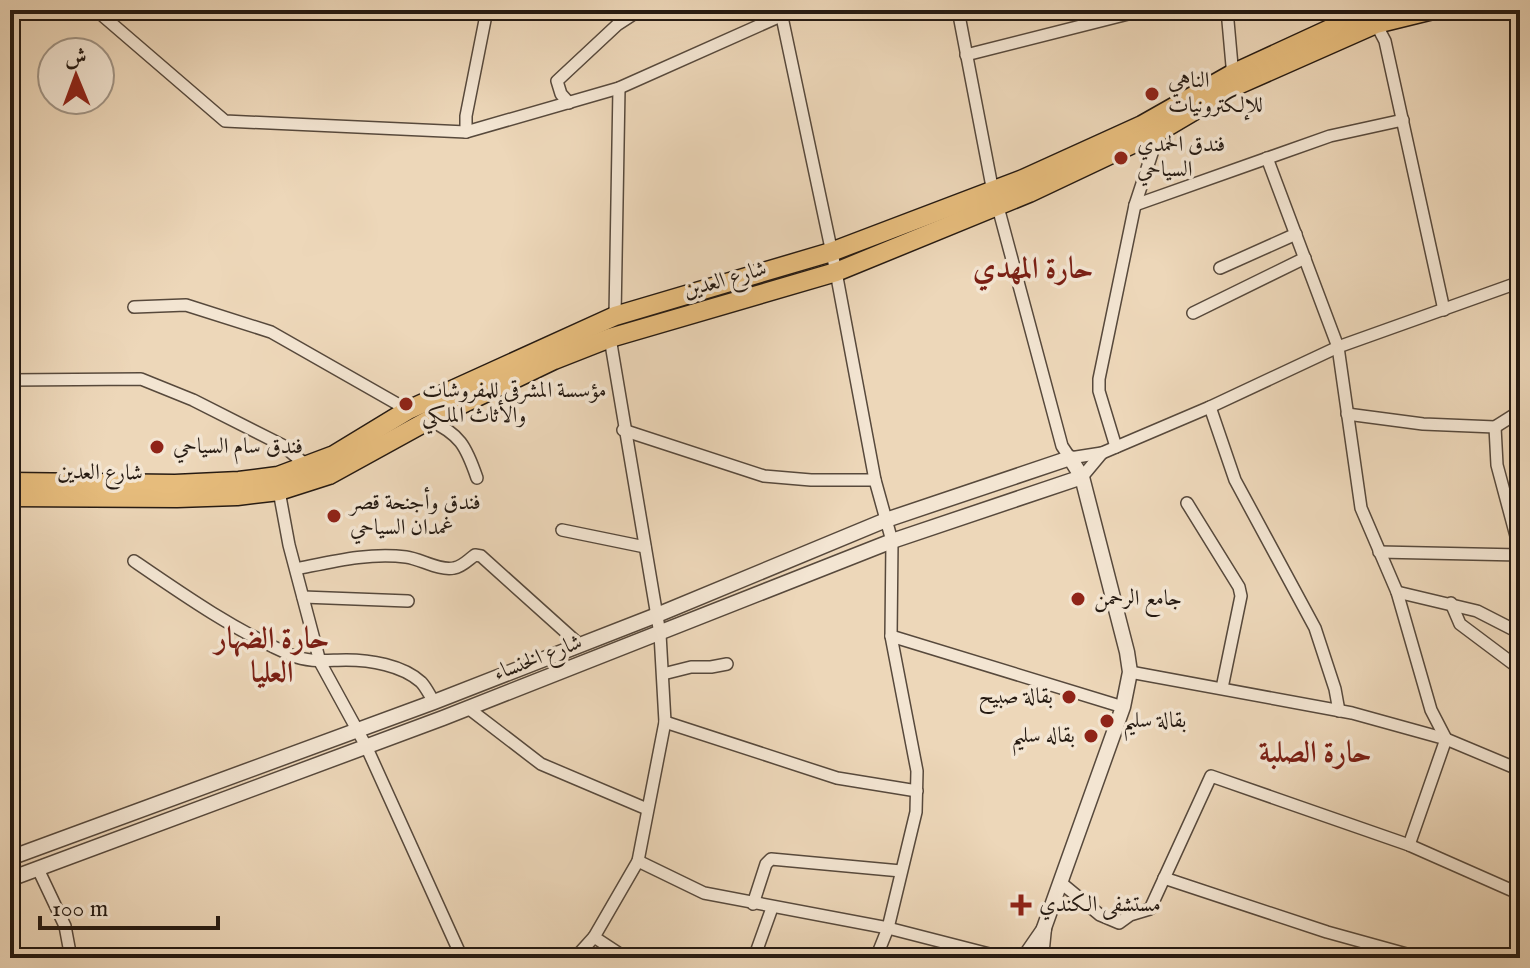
<svg xmlns="http://www.w3.org/2000/svg" width="1530" height="968" font-family="'IM FELL English',Amiri,serif">
  <style>
    .lines { fill: none; stroke-linecap: round; stroke-linejoin: round }
    .minor-casing { stroke: #57493c; stroke-width: 14 }
    .tertiary-casing { stroke: #57493c; stroke-width: 17 }
    .primary-casing { stroke: #251a12; stroke-width: 21 }
    .minor { stroke: #f3e5d2; stroke-width: 11 }
    .tertiary { stroke: #f3e5d2; stroke-width: 14 }
    .primary { stroke: #e6bc7c; stroke-width: 18 }
    .poi-dot { fill: #8f2418; stroke: #f3e5d2; stroke-width: 3 }
    .labels { text-anchor: middle; dominant-baseline: central; stroke-width: 7; stroke-linejoin: round; paint-order: stroke }
    .poi-label { font-size: 22px; fill: #251a12; stroke: #f3e5d2; text-anchor: start }
    .street-label { font-size: 22px; fill: #251a12; stroke: #f3e5d2 }
    .district-label { font-size: 30px; font-weight: bold; fill: #7a1f14; stroke: #f3e5d2 }
  </style>
  <rect width="100%" height="100%" fill="#edd7b9"/>
  <filter id="stains"><feTurbulence type="fractalNoise" baseFrequency=".0025" numOctaves="4"/><feColorMatrix values="0 0 0 0 .2 0 0 0 0 .09 0 0 0 0 .02 0 0 0 .5 -.17"/></filter>
  <radialGradient id="worn" r=".72"><stop offset=".6" stop-color="#630" stop-opacity="0"/><stop offset="1" stop-color="#630" stop-opacity=".3"/></radialGradient>
  <g class="lines">
    <defs>
      <g id="minor">
        <path d="M96,10L225,121L466,132L619,88L794,10"/>
        <path d="M958,10L993,192"/>
        <path d="M1227,10L1233,77"/>
        <path d="M959,15L983,10"/>
        <path d="M782,17L836,272L875,480L892,541L891,636L917,771L916,812L888,928L876,958"/>
        <path d="M1374,20L1385,41L1444,310"/>
        <path d="M966,55L1144,10"/>
        <path d="M569,103L561,94L557,81L617,25L640,10"/>
        <path d="M466,132V116L487,10"/>
        <path d="M1267,158L1338,347L1361,508L1397,592L1431,710L1446,739L1409,845"/>
        <path d="M1135,205L1330,136L1403,120"/>
        <path d="M998,207L1062,446L1070,458L1102,453L1210,407L1338,347L1520,282"/>
        <path d="M1220,268L1296,234"/>
        <path d="M134,307L186,305L271,332L408,410"/>
        <path d="M1193,313L1305,258"/>
        <path d="M615,316L619,88"/>
        <path d="M610,338L660,634L665,722L638,861L594,937L626,958"/>
        <path d="M10,380L141,379L193,400L282,445L305,464"/>
        <path d="M1210,407L1235,480L1315,628L1335,689L1339,711"/>
        <path d="M1347,414L1423,424L1495,427L1514,415H1520"/>
        <path d="M429,420C460,434 466,446 477,478"/>
        <path d="M1495,427L1497,465L1516,536L1520,540"/>
        <path d="M623,430L764,476L811,480H875"/>
        <path d="M1116,447L1099,391V379L1135,205L1159,132"/>
        <path d="M1082,477L1102,453"/>
        <path d="M279,491L289,545L320,662L366,746L462,958"/>
        <path d="M1187,503L1239,587L1241,596L1222,688"/>
        <path d="M562,530L645,547"/>
        <path d="M1379,552L1520,555"/>
        <path d="M134,561C185,596 234,630 291,655C310,663 327,660 346,660C370,660 402,665 421,682C426,687 430,696 434,702"/>
        <path d="M296,569C331,562 369,552 406,557C421,559 439,571 454,568C462,567 468,560 475,555L481,556L580,645"/>
        <path d="M1397,592L1477,611L1520,633"/>
        <path d="M303,597L408,601"/>
        <path d="M1451,603L1460,624L1520,669"/>
        <path d="M891,636L1123,707"/>
        <path d="M1130,672L1352,713L1446,739L1520,770"/>
        <path d="M663,674L691,667H711L727,664"/>
        <path d="M468,708L541,764L647,809"/>
        <path d="M665,722L837,778L917,791"/>
        <path d="M638,861L704,893L888,928L1005,958"/>
        <path d="M38,869L65,926L71,958"/>
        <path d="M1164,878L1327,932L1421,958"/>
        <path d="M1060,882L1100,915L1119,923L1130,915L1150,909L1211,776L1409,845L1520,894"/>
        <path d="M753,904L766,864L771,859L901,871"/>
        <path d="M575,958L594,937"/>
        <path d="M754,958L772,908"/>
      </g>
      <g id="tertiary">
        <path d="M10,858L434,702L657,615L886,520L1070,458L1082,477L1127,652L1130,672L1123,707L1044,928L1041,958"/>
        <path d="M10,879L443,718L892,541L1082,477"/>
        <path d="M1024,958L1044,929"/>
      </g>
      <g id="primary">
        <path d="M10,482L175,484L239,481L278,476L334,455L408,410L615,316L831,252L1023,179L1142,125L1232,74L1371,10"/>
        <path d="M10,497L177,498L237,496L279,491L329,475L429,420L554,360L610,338L836,272L1029,193L1160,131L1238,85L1376,24L1433,10"/>
      </g>
    </defs>
    <use href="#minor" class="minor-casing"/>
    <use href="#tertiary" class="tertiary-casing"/>
    <use href="#primary" class="primary-casing"/>
    <use href="#minor" class="minor"/>
    <use href="#tertiary" class="tertiary"/>
    <use href="#primary" class="primary"/>
  </g>
  <g class="poi-dot">
    <circle cx="1152" cy="94" r="8"/>
    <circle cx="1121" cy="158" r="8"/>
    <circle cx="406" cy="404" r="8"/>
    <circle cx="157" cy="447" r="8"/>
    <circle cx="334" cy="516" r="8"/>
    <circle cx="1078" cy="599" r="8"/>
    <circle cx="1069" cy="697" r="8"/>
    <circle cx="1107" cy="721" r="8"/>
    <circle cx="1091" cy="736" r="8"/>
    <path d="M1017 893h8v8h8v8h-8v8h-8v-8h-8v-8h8z"/>
  </g>
  <g class="labels">
    <g class="poi-label">
      <text x="1168" y="81">الناهي<tspan x="1168" dy="25">للإلكترونيات</tspan></text>
      <text x="1137" y="145">فندق الحمدي<tspan x="1137" dy="25">السياحي</tspan></text>
      <text x="422" y="391">مؤسسة المشرقي للمفروشات<tspan x="422" dy="25">والأثاث الملكي</tspan></text>
      <text x="173" y="447">فندق سام السياحي</text>
      <text x="350" y="503">فندق وأجنحة قصر<tspan x="350" dy="25">غمدان السياحي</tspan></text>
      <text x="1094" y="599">جامع الرحمن</text>
      <text x="1053" y="697" text-anchor="end">بقالة صبيح</text>
      <text x="1123" y="721">بقالة سليم</text>
      <text x="1075" y="736" text-anchor="end">بقاله سليم</text>
      <text x="1039" y="905">مستشفى الكندي</text>
    </g>
    <g class="street-label">
      <text transform="translate(725 280) rotate(-16)">شارع العدين</text>
      <text transform="translate(100 473) rotate(1)">شارع العدين</text>
      <text transform="translate(538 658) rotate(-21)">شارع الخنساء</text>
    </g>
    <g class="district-label">
      <text x="1033" y="270">حارة المهدي</text>
      <text x="272" y="640">حارة الضهار<tspan x="272" dy="34">العليا</tspan></text>
      <text x="1315" y="754">حارة الصلبة</text>
    </g>
  </g>
  <rect width="1530" height="968" fill="none" stroke="#edd7b9" stroke-width="40"/>
  <rect x="12" y="12" width="1506" height="944" fill="none" stroke="#251a12" stroke-width="4"/>
  <rect x="20" y="20" width="1490" height="928" fill="none" stroke="#251a12" stroke-width="2"/>
  <g transform="translate(76 76) rotate(359)"><circle r="38" fill="#f3e5d2" stroke="#a19485" stroke-width="2"/>
  <path d="M0-6L14 30L0 20L-14 30Z" fill="#8f2418"/>
  <text y="-12" font-size="22" font-weight="bold" text-anchor="middle" fill="#251a12">ش</text>
  </g>
  <path d="M40 916v12h178v-12" fill="none" stroke="#251a12" stroke-width="4"/>
  <text x="52" y="916" font-size="24" fill="#251a12" stroke="#f3e5d2" stroke-width="6" paint-order="stroke">100 m</text>
  <rect width="100%" height="100%" filter="url(#stains)"/>
  <rect width="100%" height="100%" fill="url(#worn)"/>
</svg>
